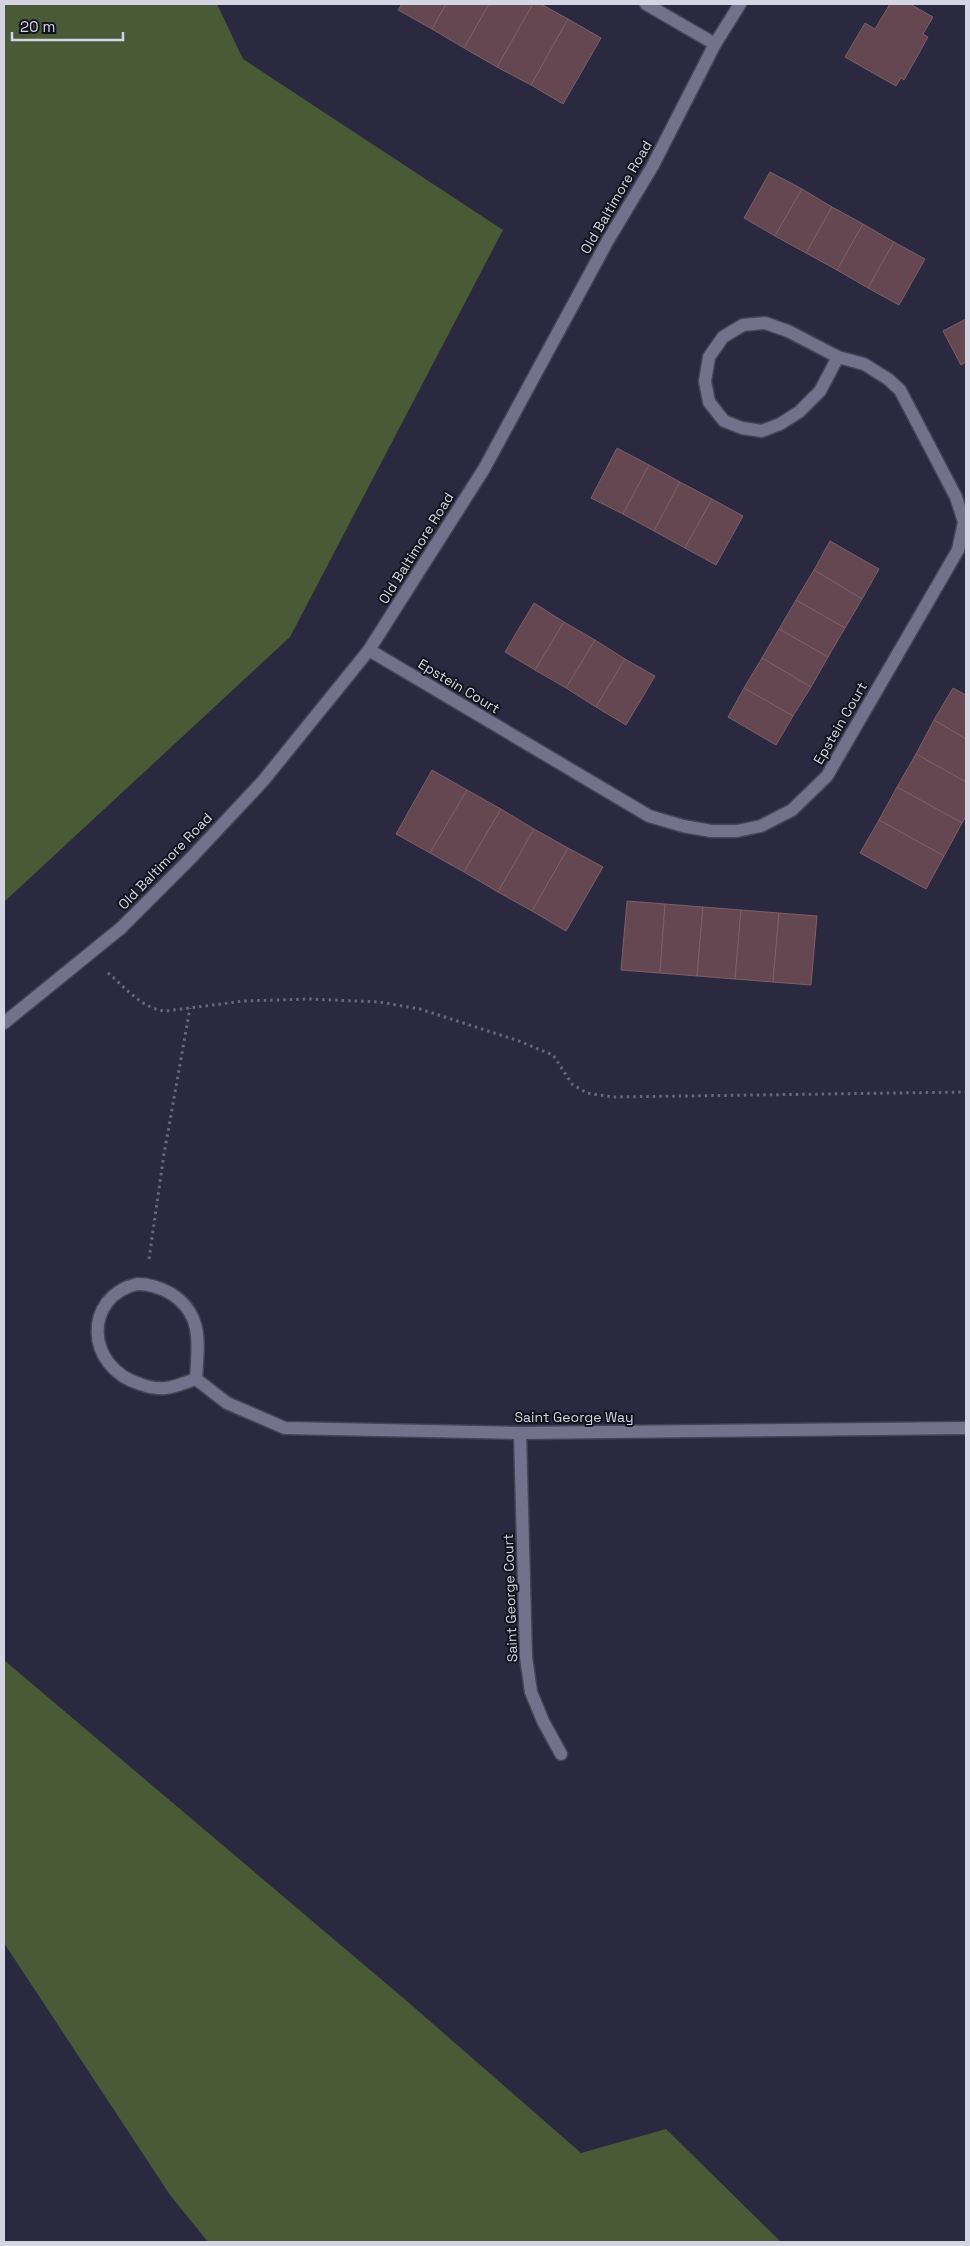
<svg xmlns="http://www.w3.org/2000/svg" width="970" height="2246" font-family="'Space Grotesk',sans-serif">
  <style>
    .forest { fill: #485a36 }
    .building { fill: #644750; stroke: #7c5f68 }
    .lines { fill: none; stroke-linecap: round; stroke-linejoin: round }
    .minor-casing { stroke: #454456; stroke-width: 15 }
    .tertiary-casing { stroke: #454456; stroke-width: 15 }
    .path { stroke: #68677b; stroke-width: 3; stroke-dasharray: 2.5 4; stroke-linecap: butt }
    .minor { stroke: #72728c; stroke-width: 12 }
    .tertiary { stroke: #72728c; stroke-width: 12 }
    .labels { text-anchor: middle; dominant-baseline: central; stroke-width: 4; stroke-linejoin: round; paint-order: stroke }
    .street-label { font-size: 14px; fill: #d4d4e3; stroke: #13131d }
  </style>
  <rect width="100%" height="100%" fill="#2a293f"/>
  <g class="forest">
    <path d="M4,4H217L243,59L503,230L290,637L4,902Z"/>
    <path d="M4,1660L408,2002L581,2153L666,2129L781,2242H208L170,2195L4,1943Z"/>
  </g>
  <g class="building">
    <path d="M402,4H446L432,29L398,10Z"/>
    <path d="M446,4H489L464,48L432,29Z"/>
    <path d="M489,4H533L497,67L464,48Z"/>
    <path d="M533,4H541L568,19L531,85L497,67Z"/>
    <path d="M890,4H910L933,17L923,34L928,37L904,80L901,78L896,86L845,57L865,23L875,29Z"/>
    <path d="M568,19L601,38L563,104L531,85Z"/>
    <path d="M770,172L802,189L775,236L744,218Z"/>
    <path d="M802,189L832,207L806,253L775,236Z"/>
    <path d="M832,207L863,224L837,270L806,253Z"/>
    <path d="M863,224L894,242L868,288L837,270Z"/>
    <path d="M894,242L925,259L899,305L868,288Z"/>
    <path d="M966,319V362L961,365L943,331Z"/>
    <path d="M617,448L649,465L623,514L591,498Z"/>
    <path d="M649,465L680,482L654,531L623,514Z"/>
    <path d="M680,482L712,499L685,548L654,531Z"/>
    <path d="M712,499L743,516L716,565L685,548Z"/>
    <path d="M830,541L879,569L862,599L814,570Z"/>
    <path d="M814,570L862,599L845,628L796,600Z"/>
    <path d="M796,600L845,628L828,657L779,629Z"/>
    <path d="M534,603L564,622L535,670L505,652Z"/>
    <path d="M564,622L595,640L566,688L535,670Z"/>
    <path d="M779,629L828,657L811,687L762,658Z"/>
    <path d="M595,640L625,659L596,707L566,688Z"/>
    <path d="M762,658L811,687L793,716L744,688Z"/>
    <path d="M625,659L655,676L626,725L596,707Z"/>
    <path d="M744,688L793,716L776,745L728,717Z"/>
    <path d="M953,688L966,695V739L934,720Z"/>
    <path d="M934,720L966,739V782L916,754Z"/>
    <path d="M916,754L966,782V816L962,823L897,787Z"/>
    <path d="M432,770L467,790L430,853L396,834Z"/>
    <path d="M897,787L962,823L944,856L879,820Z"/>
    <path d="M467,790L501,809L464,872L430,853Z"/>
    <path d="M501,809L534,829L498,892L464,872Z"/>
    <path d="M879,820L944,856L926,889L860,853Z"/>
    <path d="M534,829L568,848L532,911L498,892Z"/>
    <path d="M568,848L603,867L566,931L532,911Z"/>
    <path d="M627,901L665,904L660,973L621,970Z"/>
    <path d="M665,904L703,907L697,976L660,973Z"/>
    <path d="M703,907L741,910L735,979L697,976Z"/>
    <path d="M741,910L779,913L773,982L735,979Z"/>
    <path d="M779,913L817,916L811,985L773,982Z"/>
  </g>
  <g class="lines">
    <defs>
      <g id="minor">
        <path d="M646,4L715,44"/>
        <path d="M369,650L649,816L683,826L711,831H737L761,826L792,810L827,776L958,550L964,522L956,497L900,390L888,379L864,364L838,357L788,331L765,323L743,325L723,337L709,357L705,381L709,402L724,421L742,428L762,431L780,424L799,412L820,391L838,357"/>
        <path d="M137,1284C149,1284 159,1287 170,1293C204,1314 198,1344 196,1379C186,1382 176,1387 166,1388C157,1389 148,1387 140,1384C85,1367 83,1297 137,1284Z"/>
        <path d="M196,1379L227,1403L285,1428L520,1433L966,1428"/>
        <path d="M520,1433L526,1657L531,1692L543,1721L561,1754"/>
      </g>
      <path id="tertiary" d="M4,1023L121,928L191,858L263,781L369,650L484,469L607,242L652,167L715,44L740,4"/>
    </defs>
    <use href="#minor" class="minor-casing"/>
    <use href="#tertiary" class="tertiary-casing"/>
    <g class="path">
      <path d="M108,973C126,988 142,1009 166,1011L244,1001L309,999L379,1002L420,1009L519,1041L553,1055L572,1084L587,1093L613,1097L966,1092"/>
      <path d="M149,1259L164,1154L190,1008"/>
    </g>
    <use href="#minor" class="minor"/>
    <use href="#tertiary" class="tertiary"/>
  </g>
  <g class="labels">
    <g class="street-label">
      <text transform="translate(616 197) rotate(-60)">Old Baltimore Road</text>
      <text transform="translate(416 548) rotate(-58)">Old Baltimore Road</text>
      <text transform="translate(459 686) rotate(31)">Epstein Court</text>
      <text transform="translate(840 723) rotate(-60)">Epstein Court</text>
      <text transform="translate(165 861) rotate(-46)">Old Baltimore Road</text>
      <text x="574" y="1417">Saint George Way</text>
      <text transform="translate(510 1598) rotate(-92)">Saint George Court</text>
    </g>
  </g>
  <rect width="970" height="2246" fill="none" stroke="#d4d4e3" stroke-width="10"/>
  <path d="M12 32v8h111v-8" fill="none" stroke="#d4d4e3" stroke-width="2.5"/>
  <text x="20" y="32" font-size="15" fill="#d4d4e3" stroke="#13131d" stroke-width="4" paint-order="stroke">20 m</text>
</svg>
